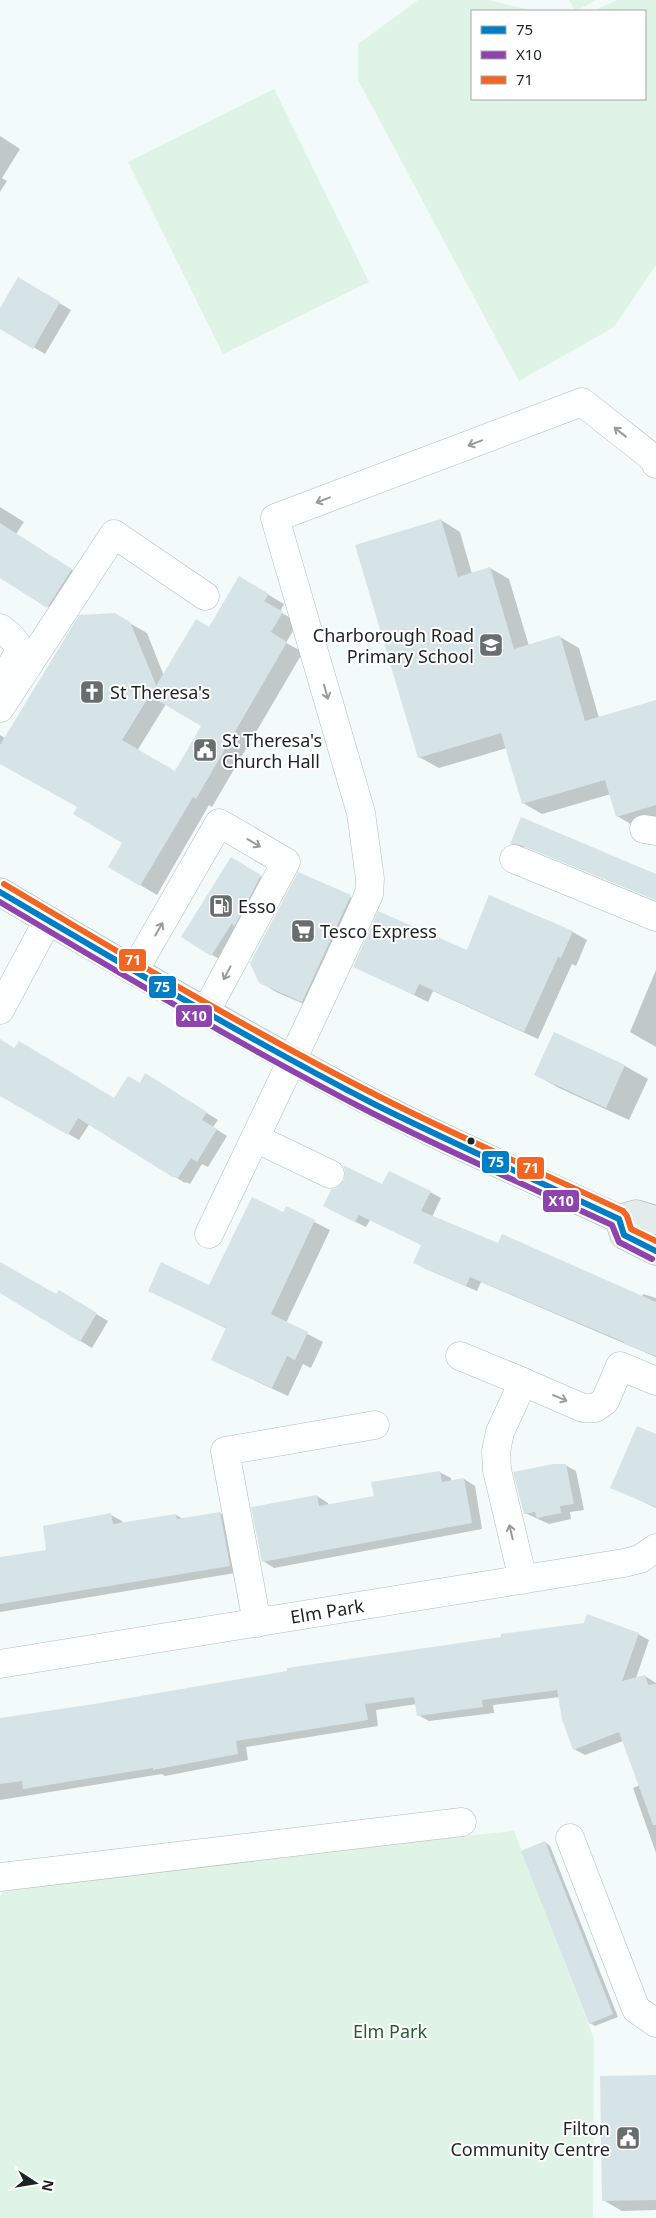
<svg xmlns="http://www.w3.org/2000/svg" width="656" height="2218" font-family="'Noto Sans',sans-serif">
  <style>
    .green { fill: #dff3e6 }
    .shadow { fill: #0003; fill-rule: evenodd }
    .building { fill: #d7e4e7 }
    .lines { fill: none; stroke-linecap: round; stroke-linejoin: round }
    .minor-casing { stroke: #b4bbbb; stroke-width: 29 }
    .major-casing { stroke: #a0b2af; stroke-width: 29 }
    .minor { stroke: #fdfefe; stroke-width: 28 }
    .major { stroke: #e3eceb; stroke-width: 28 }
    .bus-1-casing { stroke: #fff; stroke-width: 10 }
    .bus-2-casing { stroke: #fff; stroke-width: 10 }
    .bus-3-casing { stroke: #fff; stroke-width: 10 }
    .bus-1 { stroke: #007ec5; stroke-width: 6 }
    .bus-2 { stroke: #8e44ad; stroke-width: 6 }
    .bus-3 { stroke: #f26522; stroke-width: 6 }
    .oneway { stroke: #989b9b }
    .bus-dot { fill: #1d2222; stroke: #fff; stroke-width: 2 }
    .labels { text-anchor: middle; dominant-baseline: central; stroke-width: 4; stroke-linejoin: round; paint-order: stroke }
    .poi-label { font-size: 18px; fill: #1d2222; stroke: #fff; text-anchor: start }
    .street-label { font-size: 18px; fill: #1d2222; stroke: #fff }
    .park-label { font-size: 18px; fill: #265b37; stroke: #fff }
    .line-badge { stroke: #fff; stroke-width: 2 }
    .badge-label { font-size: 14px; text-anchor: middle; font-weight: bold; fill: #fff }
  </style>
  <rect width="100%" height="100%" fill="#f2fafa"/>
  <g class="green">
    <path d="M418,0H488L535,11H472V99H645V11H593L617,0H656V265L614,327L519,381L358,80V44Z"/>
    <path d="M569,0H596L576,11Z"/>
    <path d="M274,89L369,282L223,354L128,162Z"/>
    <path d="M514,1831L594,2039L593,2218H0V1897L9,1881Z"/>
  </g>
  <g class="shadow">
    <path d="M0,136L20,149L2,178L7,181L0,192Z"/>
    <path d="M19,279L71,310L45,354L0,327V310Z"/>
    <path d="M0,507L24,522L16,534L83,577L58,613L0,577Z"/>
    <path d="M441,520L460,532L472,574L490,568L509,579L529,646L560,637L579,648L599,718L656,701V822L636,827L617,816L611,794L542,814L523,803L507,748L439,768L419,757Z"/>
    <path d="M240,578L284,604L280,612L298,622L286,643L303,652L212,807L209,805L157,895L110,867L124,842L78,807L0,762V735L5,738L115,615L147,633L164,676L210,629ZM166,704L203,725L175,772L137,751Z"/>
    <path d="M522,819L656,876V900L527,847H517L511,844Z"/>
    <path d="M243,865L271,883L223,961L212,955Z"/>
    <path d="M299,873L366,905L318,1010L276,992L260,982Z"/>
    <path d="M490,896L573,932L587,940L576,966L572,964L538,1039L433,991L428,1002L355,966L467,951Z"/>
    <path d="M656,970V1047L630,1032Z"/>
    <path d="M555,1034L625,1066L648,1079L629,1120L559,1088L536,1075Z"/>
    <path d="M0,1052L115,1100L140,1084L156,1081L218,1120L213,1127L227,1136L208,1167L202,1164L190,1184L186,1182L185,1183L90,1123L79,1140L0,1094Z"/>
    <path d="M383,1186L430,1192L441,1198L432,1217L499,1245L642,1297L643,1294L656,1298V1357L481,1282L477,1291L426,1269L415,1263L422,1245L370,1220L366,1227L335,1212Z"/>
    <path d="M287,1208L330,1230L286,1323L323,1342L311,1368L303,1364L288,1396L228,1368L227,1329L149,1290L209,1287L284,1214Z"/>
    <path d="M0,1277L57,1296L59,1292L108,1321L92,1348L0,1292Z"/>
    <path d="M656,1435V1508L612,1487Z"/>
    <path d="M565,1465L576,1471L584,1510L570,1512L571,1519L549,1524L525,1513Z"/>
    <path d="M439,1472L451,1478V1482L464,1479L475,1486L482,1529L274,1568L263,1561L317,1496L328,1503V1505L375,1497Z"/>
    <path d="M220,1513L231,1520L241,1572L0,1612V1559L48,1551L111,1515L122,1521L123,1523L176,1515L183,1519Z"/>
    <path d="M638,1634L649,1640L636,1678L645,1676L656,1683V1853L633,1788L640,1785L623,1741L585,1755L574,1749L560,1697L493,1705L494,1713L429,1721L418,1715L417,1704L376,1710L378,1726L246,1747L248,1760L165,1776L162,1774L0,1800V1720Z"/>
    <path d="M545,1842L550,1846L618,2017L595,2026L590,2023Z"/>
    <path d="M656,2077V2210L622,2211L603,2200Z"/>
  </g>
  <g class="building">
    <path d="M18,277L60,302L33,349L0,329V308Z"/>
    <path d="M441,519L458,577L490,567L514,649L560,635L585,721L656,700V805L616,817L605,780L522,804L501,733L418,758L355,545Z"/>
    <path d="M0,523L72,569L47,608L0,578Z"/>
    <path d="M239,576L269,594L264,601L283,612L271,632L287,642L196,799L193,797L140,886L108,867L122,843L73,814L77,807L0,764V745L79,615L115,613L130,622L156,685L122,740L175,771L201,726L150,696L196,619L209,627Z"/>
    <path d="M521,817L656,874V900L520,845L510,844Z"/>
    <path d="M231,857L261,875L234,927L232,923L211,956L181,937Z"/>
    <path d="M298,872L351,895L302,1002L259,983L250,963Z"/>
    <path d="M489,895L573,931L561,958L558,957L524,1032L419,984L414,995L353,967L378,911L467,950Z"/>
    <path d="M554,1032L625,1065L606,1108L534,1075Z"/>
    <path d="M0,1039L14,1048L19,1041L114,1098L128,1076L140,1083L145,1073L207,1112L202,1120L217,1129L197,1162L191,1158L178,1178L175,1176L174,1178L78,1118L68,1135L0,1096Z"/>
    <path d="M343,1165L382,1184L389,1171L431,1191L421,1211L498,1243L502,1234L656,1302V1356L624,1344V1342L470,1277L466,1286L413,1263L421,1245L359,1215L355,1222L323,1206L331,1190L338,1187L344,1180L345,1172Z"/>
    <path d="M252,1197L283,1212L286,1206L315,1220L271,1314L308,1332L295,1360L287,1356L272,1388L211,1360L226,1328L148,1291L161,1262L209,1285Z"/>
    <path d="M0,1262L56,1294L59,1290L97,1313L80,1342L0,1293Z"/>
    <path d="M637,1426L656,1434V1507L610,1488Z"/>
    <path d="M554,1464H566L574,1504L560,1506L561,1513L537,1518L535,1512L524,1514L513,1472Z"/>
    <path d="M440,1471L442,1482L464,1478L472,1523L262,1562L251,1507L317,1495L319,1506L374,1496L371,1482Z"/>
    <path d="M220,1512L230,1566L0,1604V1557L46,1550L43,1526L111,1513L113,1524L176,1514L177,1519Z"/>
    <path d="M587,1614L639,1633L622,1681L645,1675L648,1685L656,1684V1825H653L619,1732L573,1750L562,1719L557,1690L482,1700L483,1707L417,1716L414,1697L365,1704L368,1720L236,1741L238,1754L153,1770V1768L23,1789L22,1781L0,1784V1718L94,1704L287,1671V1668L501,1637V1634L584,1623Z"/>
    <path d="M545,1841L613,2014L589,2024L521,1851Z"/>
    <path d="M656,2075V2200L602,2201L600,2076Z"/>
  </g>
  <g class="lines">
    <defs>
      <g id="minor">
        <path d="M0,628C28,648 19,654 2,679"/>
        <path d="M0,708L114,534L205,596"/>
        <path d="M644,829L656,831"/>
        <path d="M514,859L656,917"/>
        <path d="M134,971L219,823L286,862L206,1011"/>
        <path d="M0,1010L48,920"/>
        <path d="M255,1138L330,1174"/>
        <path d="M209,1234C263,1121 318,1008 369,894L370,879L361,813L275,518L582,402L654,459L656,464"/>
        <path d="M460,1356L523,1382"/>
        <path d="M523,1580L497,1470L496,1451L500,1432L523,1382L583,1408H595L605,1401L620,1366L656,1381"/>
        <path d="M257,1623L225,1451L375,1425"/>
        <path d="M0,1664L624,1563L640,1559L656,1548"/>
        <path d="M570,1838L636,2009L656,2023"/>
        <path d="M0,1877L462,1822"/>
      </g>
      <g id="major">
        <path d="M0,892C113,959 226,1025 342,1087C432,1135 527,1176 619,1219L636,1214L656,1220"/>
        <path d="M619,1219L624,1235L656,1251"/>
      </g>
    </defs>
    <use href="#minor" class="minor-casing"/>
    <use href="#major" class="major-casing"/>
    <use href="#minor" class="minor"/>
    <use href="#major" class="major"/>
    <defs>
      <path id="bus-1" d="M0,892C124,965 248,1039 376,1105C456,1145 538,1181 619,1219L624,1235L656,1251"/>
      <path id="bus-2" d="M0,902C123,975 245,1048 372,1113C451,1153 532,1188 612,1225L619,1242L652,1259"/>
      <path id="bus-3" d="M4,884C128,958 252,1032 380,1097C460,1138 543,1173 623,1211L627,1216L631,1229L656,1241"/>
    </defs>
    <use href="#bus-1" class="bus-1-casing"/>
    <use href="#bus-2" class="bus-2-casing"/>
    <use href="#bus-3" class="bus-3-casing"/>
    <use href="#bus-1" class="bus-1"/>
    <use href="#bus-2" class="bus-2"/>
    <use href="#bus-3" class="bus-3"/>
  </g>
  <defs><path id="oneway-shaft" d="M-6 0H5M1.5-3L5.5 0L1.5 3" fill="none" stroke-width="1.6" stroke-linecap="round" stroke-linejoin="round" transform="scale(1.25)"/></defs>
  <g class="oneway">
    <use href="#oneway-shaft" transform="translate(620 432) rotate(-142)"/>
    <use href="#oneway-shaft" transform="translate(475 443) rotate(159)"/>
    <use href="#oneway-shaft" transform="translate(323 500) rotate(159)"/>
    <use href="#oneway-shaft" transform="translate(326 692) rotate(74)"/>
    <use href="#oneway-shaft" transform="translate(254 843) rotate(31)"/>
    <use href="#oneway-shaft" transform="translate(159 929) rotate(-60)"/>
    <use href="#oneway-shaft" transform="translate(227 973) rotate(118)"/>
    <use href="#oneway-shaft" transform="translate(560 1398) rotate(23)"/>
    <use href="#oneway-shaft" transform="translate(511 1532) rotate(-103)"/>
  </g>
  <defs>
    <symbol id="school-square" viewBox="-11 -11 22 22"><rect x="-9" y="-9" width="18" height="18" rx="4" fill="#686e6e" stroke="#fff"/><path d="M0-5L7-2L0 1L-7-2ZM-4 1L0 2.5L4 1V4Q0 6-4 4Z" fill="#fff"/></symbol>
    <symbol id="church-square" viewBox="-11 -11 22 22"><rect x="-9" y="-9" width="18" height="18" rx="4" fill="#686e6e" stroke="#fff"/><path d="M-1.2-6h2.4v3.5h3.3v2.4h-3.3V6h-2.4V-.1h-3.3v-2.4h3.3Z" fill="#fff"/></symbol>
    <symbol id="civic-square" viewBox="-11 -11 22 22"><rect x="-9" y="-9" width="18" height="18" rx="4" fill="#686e6e" stroke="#fff"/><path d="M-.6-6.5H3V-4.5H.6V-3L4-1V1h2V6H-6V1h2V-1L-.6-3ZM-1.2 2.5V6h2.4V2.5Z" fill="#fff"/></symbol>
    <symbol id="fuel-square" viewBox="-11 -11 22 22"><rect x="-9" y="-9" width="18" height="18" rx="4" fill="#686e6e" stroke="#fff"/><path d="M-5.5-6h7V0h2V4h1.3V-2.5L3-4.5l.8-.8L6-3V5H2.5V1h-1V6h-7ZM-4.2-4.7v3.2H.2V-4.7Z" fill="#fff"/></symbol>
    <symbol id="supermarket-square" viewBox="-11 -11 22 22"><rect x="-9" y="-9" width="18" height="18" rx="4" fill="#686e6e" stroke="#fff"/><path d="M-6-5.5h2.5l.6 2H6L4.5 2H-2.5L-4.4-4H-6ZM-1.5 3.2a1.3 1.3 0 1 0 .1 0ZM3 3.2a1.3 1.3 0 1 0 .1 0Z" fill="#fff"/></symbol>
  </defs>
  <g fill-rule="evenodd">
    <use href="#school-square" x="477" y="631" width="28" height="28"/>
    <use href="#church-square" x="78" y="678" width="28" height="28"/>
    <use href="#civic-square" x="191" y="736" width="28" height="28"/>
    <use href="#fuel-square" x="207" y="892" width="28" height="28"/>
    <use href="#supermarket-square" x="289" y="917" width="28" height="28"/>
    <use href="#civic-square" x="614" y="2124" width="28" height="28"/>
  </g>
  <circle class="bus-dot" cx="471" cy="1141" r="4.5"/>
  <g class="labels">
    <g class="poi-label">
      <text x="474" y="635" text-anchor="end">Charborough Road<tspan x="474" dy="21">Primary School</tspan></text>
      <text x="110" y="692">St Theresa's</text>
      <text x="222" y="740">St Theresa's<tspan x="222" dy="21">Church Hall</tspan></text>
      <text x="238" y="906">Esso</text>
      <text x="320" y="931">Tesco Express</text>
      <text x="610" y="2128" text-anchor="end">Filton<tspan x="610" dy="21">Community Centre</tspan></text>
    </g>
    <g class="street-label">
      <text transform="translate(327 1611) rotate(-9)">Elm Park</text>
    </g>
    <g class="park-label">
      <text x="390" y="2031">Elm Park</text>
    </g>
  </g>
  <g class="line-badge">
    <rect x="118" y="948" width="29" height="24" rx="5" fill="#f26522"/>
    <rect x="148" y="975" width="29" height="24" rx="5" fill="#007ec5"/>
    <rect x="175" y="1004" width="38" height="24" rx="5" fill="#8e44ad"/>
    <rect x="481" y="1150" width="29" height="24" rx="5" fill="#007ec5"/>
    <rect x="516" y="1156" width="29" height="24" rx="5" fill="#f26522"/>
    <rect x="542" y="1189" width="38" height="24" rx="5" fill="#8e44ad"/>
  </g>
  <g class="badge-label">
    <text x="133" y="965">71</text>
    <text x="162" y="992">75</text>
    <text x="194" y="1021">X10</text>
    <text x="496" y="1167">75</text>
    <text x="531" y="1173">71</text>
    <text x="561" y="1206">X10</text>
  </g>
  <rect x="471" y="10" width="175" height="90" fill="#ffffff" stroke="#a5a7a7"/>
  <rect x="481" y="26" width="25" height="8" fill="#007ec5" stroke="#a5a7a7"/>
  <text x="516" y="35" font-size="15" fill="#1d2222">75</text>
  <rect x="481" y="51" width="25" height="8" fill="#8e44ad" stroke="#a5a7a7"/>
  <text x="516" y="60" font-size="15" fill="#1d2222">X10</text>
  <rect x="481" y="76" width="25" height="8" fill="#f26522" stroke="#a5a7a7"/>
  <text x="516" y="85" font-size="15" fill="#1d2222">71</text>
  <g transform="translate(35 2183) rotate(102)" stroke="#ffffff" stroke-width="4" paint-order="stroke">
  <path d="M0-4L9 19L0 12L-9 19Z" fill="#1d2222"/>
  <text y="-8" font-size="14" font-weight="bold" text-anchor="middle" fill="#1d2222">N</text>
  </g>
</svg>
